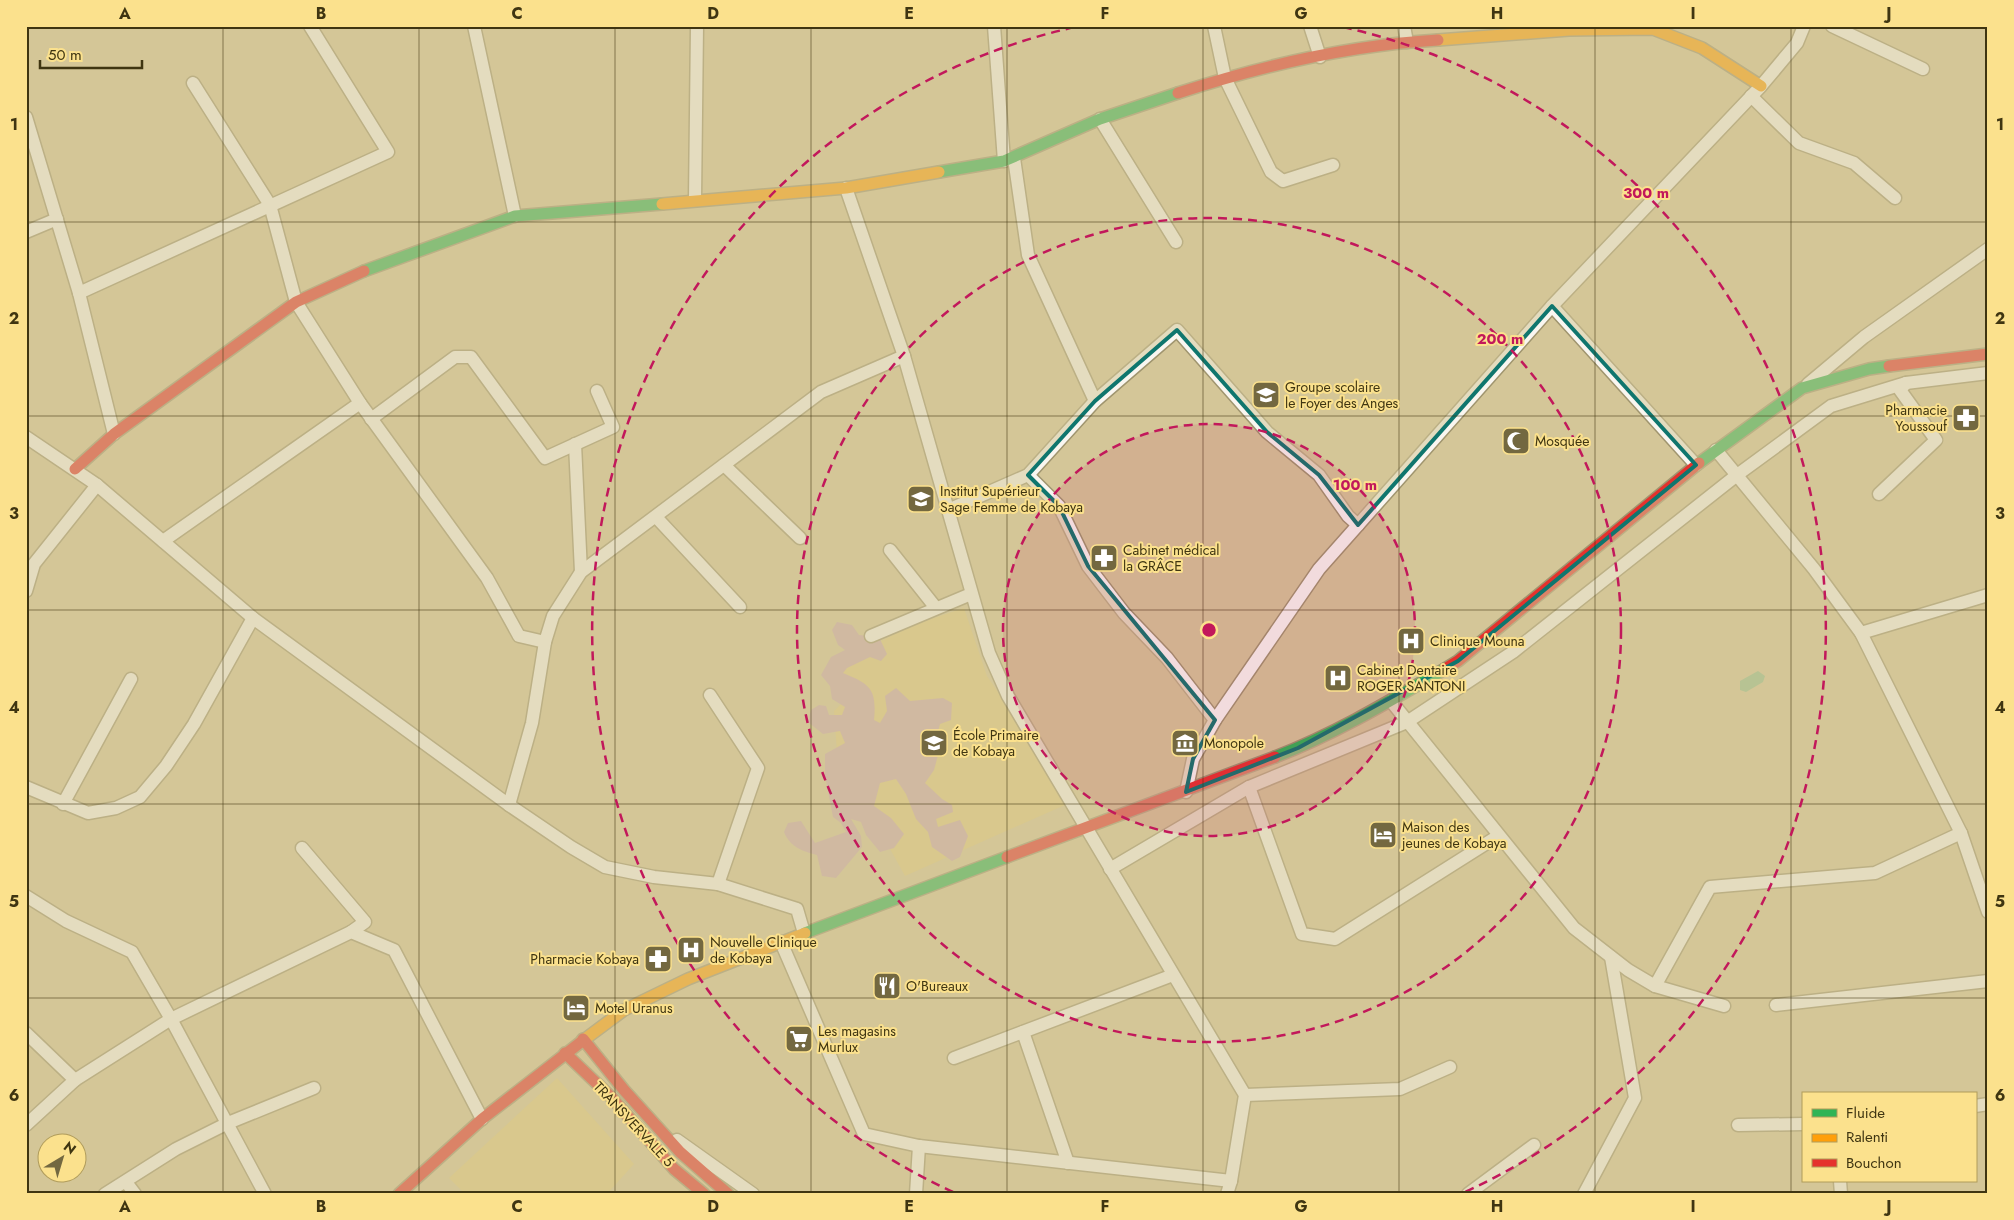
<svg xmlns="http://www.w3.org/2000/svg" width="2014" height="1220" font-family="Jost,sans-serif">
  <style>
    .built { fill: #dfc981 }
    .green { fill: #cda9ad }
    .water { fill: #94be8f }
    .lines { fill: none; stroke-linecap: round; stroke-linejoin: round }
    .street-casing { stroke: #a0956f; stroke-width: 15 }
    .fast-casing { stroke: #a0956f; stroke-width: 14 }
    .slow-casing { stroke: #a0956f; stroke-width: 14 }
    .jam-casing { stroke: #a0956f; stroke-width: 14 }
    .street { stroke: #f9f6f0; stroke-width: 12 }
    .fast { stroke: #30b455; stroke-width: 11 }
    .slow { stroke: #ff9f0a; stroke-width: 11 }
    .jam { stroke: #e5322d; stroke-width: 11 }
    .marked { fill: none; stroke: #0f766e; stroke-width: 4; stroke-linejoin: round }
    .grid { fill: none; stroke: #3f3511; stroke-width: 1; stroke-opacity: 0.55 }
    .ring { fill: none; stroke: #c2185b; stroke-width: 2.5; stroke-dasharray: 9 6 }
    .labels { text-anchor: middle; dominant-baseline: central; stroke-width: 4; stroke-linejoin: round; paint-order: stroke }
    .poi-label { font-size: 14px; fill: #3f3511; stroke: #fbe18d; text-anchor: start }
    .street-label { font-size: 14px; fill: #3f3511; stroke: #fbe18d }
    .centre { fill: #c2185b; stroke: #fbe18d; stroke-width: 2.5 }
    .ring-label { font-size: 15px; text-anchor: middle; font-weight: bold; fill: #c2185b; stroke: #fbe18d; stroke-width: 4; stroke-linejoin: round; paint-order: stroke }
    .neatline { fill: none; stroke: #3f3511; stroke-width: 2 }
    .grid-label { font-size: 16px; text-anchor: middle; font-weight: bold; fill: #3f3511 }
  </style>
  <rect width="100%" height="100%" fill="#d4c698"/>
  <g class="built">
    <path d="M964,608L987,676L1026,733L1065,805L905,876L837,753L834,711L845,700L824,669L913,625Z"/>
    <path d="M557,1078L634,1164L607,1194H465L449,1178Z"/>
  </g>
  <path class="green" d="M837,622L852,625L859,635L879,637L887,654L881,661L870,657L847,668L843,673C870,684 877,689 874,720L880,723L887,711L885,696L896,688L910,701L943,698L952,703L951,720L940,724L934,746L940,748L934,770L925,783L942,799L952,805L953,812L936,819L938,827L960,820L968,836L960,857L952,861L932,847L928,832L916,819L906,794L896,779L880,783L874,806L891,818L904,834L894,848L880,852L866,835L861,822L851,819L861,836L862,847L836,878L822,876L817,855C802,851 790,847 784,832L788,823L801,821L815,843L846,832L841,823L833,817L825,776V754L845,743L840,731L823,734L808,722L811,710L819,705L826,706L829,715H842L845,707L832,699L830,686L821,675L831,657L845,650L838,645L832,630Z"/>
  <path class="water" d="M1758,671L1765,676L1763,682L1746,692L1740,690V681Z"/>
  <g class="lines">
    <defs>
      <g id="street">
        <path d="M474,26L515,216"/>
        <path d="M994,26L1004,161"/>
        <path d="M1214,26L1225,78L1271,172L1283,181L1333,165"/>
        <path d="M1310,26L1320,57"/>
        <path d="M1404,26L1407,42"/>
        <path d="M1832,26L1923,69"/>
        <path d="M193,83L270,205L296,302L360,403L487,578L519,636L545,642"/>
        <path d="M1751,96L1799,143L1854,163L1895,198"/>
        <path d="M26,117L79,293L114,434"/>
        <path d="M1100,119L1176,242"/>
        <path d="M1014,158L1028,255L1095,401"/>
        <path d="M846,188L904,356L989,653L1008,696L1245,1095L1231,1181L1227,1194"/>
        <path d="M695,199L697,26"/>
        <path d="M26,232L57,219"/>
        <path d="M79,293L388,152L310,26"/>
        <path d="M1552,306L1696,465"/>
        <path d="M1808,384L1864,337L1988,249"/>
        <path d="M371,419L455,357H471L545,458L613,427L597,391"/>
        <path d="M26,437L97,485L253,618L509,805L571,847L605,867L654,877L718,884L797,909L804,933"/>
        <path d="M575,444L581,572"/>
        <path d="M1716,450L1814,569L1861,633L1961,833L1988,912"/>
        <path d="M724,465L800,538"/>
        <path d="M1028,475L1059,506L1088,566L1124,613L1167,658L1215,720"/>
        <path d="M1879,494L1936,440L1900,390L1906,383"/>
        <path d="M948,510L1028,475L1095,401L1177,330L1267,432L1319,475L1348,516L1358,525"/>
        <path d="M656,517L740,607"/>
        <path d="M163,541L360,403"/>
        <path d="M890,550L936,608"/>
        <path d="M26,591L34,564L97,485"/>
        <path d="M1861,633L1988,595"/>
        <path d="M871,636L971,594"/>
        <path d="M710,695L758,768L718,884"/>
        <path d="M1391,701L1574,928L1628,970L1655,986L1724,1006"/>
        <path d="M26,787L88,813L116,808L140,797L166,766L194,724L253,618"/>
        <path d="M1249,787L1302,934L1335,939L1498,836"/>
        <path d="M1186,792L1193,759L1215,720L1319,569L1552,306L1761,86L1797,43L1804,26"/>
        <path d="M63,804L131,679"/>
        <path d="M509,805L532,723L545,642L553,616L581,572L821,392L904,356"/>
        <path d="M302,848L365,922L351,932"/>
        <path d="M1110,869L1249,787L1407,722L1513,652L1737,475L1831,406L1906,383L1988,373"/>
        <path d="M26,896L66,921L132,952L171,1019L265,1194"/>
        <path d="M781,942L864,1134L919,1146L1231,1181"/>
        <path d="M1655,986L1710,887L1875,873L1961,833"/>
        <path d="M1776,1005L1988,981"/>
        <path d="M1023,1032L1068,1163"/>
        <path d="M26,1033L75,1080L26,1125"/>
        <path d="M954,1058L1173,975"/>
        <path d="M75,1080L171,1019L351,932L394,950L482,1119"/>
        <path d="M1245,1095L1400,1089L1450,1067"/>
        <path d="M1975,1106L1988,1104"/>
        <path d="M1738,1125L1803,1124"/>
        <path d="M677,1140L753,1194"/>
        <path d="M1840,1181L1841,1194"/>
        <path d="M126,1182L135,1194"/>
        <path d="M105,1194L176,1149L228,1123L314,1088"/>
        <path d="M916,1194L919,1146"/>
        <path d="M1468,1194L1534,1145"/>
        <path d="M1584,1194L1635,1098L1611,957"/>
      </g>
      <g id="fast">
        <path d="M939,172L1004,161L1100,119L1178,93"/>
        <path d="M364,271L515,216L662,204"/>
        <path d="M1699,463L1802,388L1869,369L1889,366"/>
        <path d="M1275,757C1335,734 1390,701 1445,669"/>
        <path d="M805,933L1007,857"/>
      </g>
      <g id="slow">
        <path d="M1438,40L1569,30L1653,29L1702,48L1761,86"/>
        <path d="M662,204L846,188L939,172"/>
        <path d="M581,1042L624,1010L688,979L805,933"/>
      </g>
      <g id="jam">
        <path d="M1178,93C1261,66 1351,45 1438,40"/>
        <path d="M1889,366L1988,354"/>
        <path d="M75,469L114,434L296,302L364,271"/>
        <path d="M1445,669L1458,661L1699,463"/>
        <path d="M1007,857L1275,757"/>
        <path d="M583,1039L624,1090L680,1152L728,1194"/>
        <path d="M565,1053L613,1099L674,1169L704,1194"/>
        <path d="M399,1194L482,1119L581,1042"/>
      </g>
    </defs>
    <use href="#street" class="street-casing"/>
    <use href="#fast" class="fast-casing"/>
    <use href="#slow" class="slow-casing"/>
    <use href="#jam" class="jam-casing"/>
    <use href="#street" class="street"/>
    <use href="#fast" class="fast"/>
    <use href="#slow" class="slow"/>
    <use href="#jam" class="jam"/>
  </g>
  <path d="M0 0H2014V1220H0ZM1552,306L1696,465L1458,661L1298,748L1186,792L1193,759L1215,720L1088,566L1059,506L1028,475L1095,401L1177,330L1267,432L1319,475L1358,525Z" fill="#d4c698" fill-opacity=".55" fill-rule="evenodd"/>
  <path class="marked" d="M1552,306L1696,465L1458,661L1298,748L1186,792L1193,759L1215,720L1088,566L1059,506L1028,475L1095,401L1177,330L1267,432L1319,475L1358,525Z"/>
  <path class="grid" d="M223,26V1194M419,26V1194M615,26V1194M811,26V1194M1007,26V1194M1203,26V1194M1399,26V1194M1595,26V1194M1791,26V1194M26,222H1988M26,416H1988M26,610H1988M26,804H1988M26,998H1988"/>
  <circle cx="1209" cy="630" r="206" fill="#c2185b" fill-opacity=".12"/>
  <g class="ring">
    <circle cx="1209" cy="630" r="206"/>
    <circle cx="1209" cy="630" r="412"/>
    <path d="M953 1192A618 618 0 0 1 1075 27M1343 27A618 618 0 0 1 1465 1192"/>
  </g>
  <defs>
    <symbol id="school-square" viewBox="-11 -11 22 22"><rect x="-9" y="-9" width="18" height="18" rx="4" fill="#736840" stroke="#fbe18d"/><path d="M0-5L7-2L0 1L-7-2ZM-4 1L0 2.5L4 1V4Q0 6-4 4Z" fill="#fff"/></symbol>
    <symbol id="pharmacy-square" viewBox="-11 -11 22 22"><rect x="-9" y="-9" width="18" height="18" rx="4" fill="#736840" stroke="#fbe18d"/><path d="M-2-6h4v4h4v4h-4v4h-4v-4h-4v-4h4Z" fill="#fff"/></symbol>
    <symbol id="mosque-square" viewBox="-11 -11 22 22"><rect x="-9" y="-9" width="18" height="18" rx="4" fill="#736840" stroke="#fbe18d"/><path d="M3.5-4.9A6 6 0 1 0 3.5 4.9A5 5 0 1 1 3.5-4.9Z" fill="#fff"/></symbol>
    <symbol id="university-square" viewBox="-11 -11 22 22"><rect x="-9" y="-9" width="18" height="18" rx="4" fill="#736840" stroke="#fbe18d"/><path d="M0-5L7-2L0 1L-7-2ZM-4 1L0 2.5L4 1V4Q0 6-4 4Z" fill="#fff"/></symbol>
    <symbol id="hospital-square" viewBox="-11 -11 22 22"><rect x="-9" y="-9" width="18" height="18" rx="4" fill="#736840" stroke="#fbe18d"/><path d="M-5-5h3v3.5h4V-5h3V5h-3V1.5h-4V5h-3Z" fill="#fff"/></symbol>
    <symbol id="museum-square" viewBox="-11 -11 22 22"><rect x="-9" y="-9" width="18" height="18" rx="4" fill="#736840" stroke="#fbe18d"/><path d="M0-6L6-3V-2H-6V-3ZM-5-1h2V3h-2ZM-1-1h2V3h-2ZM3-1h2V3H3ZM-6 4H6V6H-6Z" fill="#fff"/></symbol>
    <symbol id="hotel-square" viewBox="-11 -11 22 22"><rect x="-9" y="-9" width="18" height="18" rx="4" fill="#736840" stroke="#fbe18d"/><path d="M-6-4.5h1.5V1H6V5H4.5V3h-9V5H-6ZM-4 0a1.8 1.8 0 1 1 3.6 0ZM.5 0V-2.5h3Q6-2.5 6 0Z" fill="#fff"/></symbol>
    <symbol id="restaurant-square" viewBox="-11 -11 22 22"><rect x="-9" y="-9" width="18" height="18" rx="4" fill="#736840" stroke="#fbe18d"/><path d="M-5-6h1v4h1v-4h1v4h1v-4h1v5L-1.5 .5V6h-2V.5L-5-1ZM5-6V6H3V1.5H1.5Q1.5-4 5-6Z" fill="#fff"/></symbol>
    <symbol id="supermarket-square" viewBox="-11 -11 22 22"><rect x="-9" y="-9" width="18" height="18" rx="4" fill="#736840" stroke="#fbe18d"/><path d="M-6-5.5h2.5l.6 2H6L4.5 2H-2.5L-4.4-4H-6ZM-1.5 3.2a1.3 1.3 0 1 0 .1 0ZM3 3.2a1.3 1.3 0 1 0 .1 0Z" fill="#fff"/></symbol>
  </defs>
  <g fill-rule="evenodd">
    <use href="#school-square" x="1250" y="379" width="32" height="32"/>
    <use href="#pharmacy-square" x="1950" y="402" width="32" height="32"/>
    <use href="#mosque-square" x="1500" y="425" width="32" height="32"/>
    <use href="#university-square" x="905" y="483" width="32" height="32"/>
    <use href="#pharmacy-square" x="1088" y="542" width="32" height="32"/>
    <use href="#hospital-square" x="1395" y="625" width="32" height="32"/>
    <use href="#hospital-square" x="1322" y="662" width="32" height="32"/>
    <use href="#school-square" x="918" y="727" width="32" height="32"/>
    <use href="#museum-square" x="1169" y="727" width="32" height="32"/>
    <use href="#hotel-square" x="1367" y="819" width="32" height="32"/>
    <use href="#hospital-square" x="675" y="934" width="32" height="32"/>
    <use href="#pharmacy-square" x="642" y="943" width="32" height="32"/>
    <use href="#restaurant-square" x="871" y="970" width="32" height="32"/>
    <use href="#hotel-square" x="560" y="992" width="32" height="32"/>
    <use href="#supermarket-square" x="783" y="1023" width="32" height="32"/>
  </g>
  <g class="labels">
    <g class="poi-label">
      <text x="1285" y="387">Groupe scolaire<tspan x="1285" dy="16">le Foyer des Anges</tspan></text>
      <text x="1947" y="410" text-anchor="end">Pharmacie<tspan x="1947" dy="16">Youssouf</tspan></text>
      <text x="1535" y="441">Mosquée</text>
      <text x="940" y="491">Institut Supérieur<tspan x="940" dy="16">Sage Femme de Kobaya</tspan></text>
      <text x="1123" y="550">Cabinet médical<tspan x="1123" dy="16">la GRÂCE</tspan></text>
      <text x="1430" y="641">Clinique Mouna</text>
      <text x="1357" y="670">Cabinet Dentaire<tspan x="1357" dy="16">ROGER SANTONI</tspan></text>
      <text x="953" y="735">École Primaire<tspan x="953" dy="16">de Kobaya</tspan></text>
      <text x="1204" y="743">Monopole</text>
      <text x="1402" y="827">Maison des<tspan x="1402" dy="16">jeunes de Kobaya</tspan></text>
      <text x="710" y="942">Nouvelle Clinique<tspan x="710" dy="16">de Kobaya</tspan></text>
      <text x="639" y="959" text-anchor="end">Pharmacie Kobaya</text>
      <text x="906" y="986">O'Bureaux</text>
      <text x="595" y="1008">Motel Uranus</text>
      <text x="818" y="1031">Les magasins<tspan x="818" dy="16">Murlux</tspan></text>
    </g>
    <g class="street-label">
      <text transform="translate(634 1124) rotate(47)">TRANSVERVALE 5</text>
    </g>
  </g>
  <circle cx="1209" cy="630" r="8" class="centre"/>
  <g class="ring-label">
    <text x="1646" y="198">300 m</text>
    <text x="1500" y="344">200 m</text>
    <text x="1355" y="490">100 m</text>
  </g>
  <rect width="2014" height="1220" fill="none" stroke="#fbe18d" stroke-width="55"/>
  <rect x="1802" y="1092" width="175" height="90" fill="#fbe18d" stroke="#b09c5b"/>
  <rect x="1812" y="1109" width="25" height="8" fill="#30b455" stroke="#b09c5b"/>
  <text x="1846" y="1118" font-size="15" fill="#3f3511">Fluide</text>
  <rect x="1812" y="1134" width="25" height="8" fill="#ff9f0a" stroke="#b09c5b"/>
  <text x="1846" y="1142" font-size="15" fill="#3f3511">Ralenti</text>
  <rect x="1812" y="1159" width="25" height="8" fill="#e5322d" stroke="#b09c5b"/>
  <text x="1846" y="1168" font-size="15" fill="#3f3511">Bouchon</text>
  <g transform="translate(62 1158) rotate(38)"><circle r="24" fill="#fbe18d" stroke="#b09c5b"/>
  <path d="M0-4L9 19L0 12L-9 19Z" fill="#736840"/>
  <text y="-8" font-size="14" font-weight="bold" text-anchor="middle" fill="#3f3511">N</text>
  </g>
  <path d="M40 60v8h102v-8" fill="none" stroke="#3f3511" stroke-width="2.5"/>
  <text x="48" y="60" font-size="15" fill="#3f3511" stroke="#fbe18d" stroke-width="4" paint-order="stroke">50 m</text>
  <rect x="28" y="28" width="1958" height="1164" class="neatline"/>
  <g class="grid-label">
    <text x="125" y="19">A</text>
    <text x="321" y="19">B</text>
    <text x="517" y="19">C</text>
    <text x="713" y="19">D</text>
    <text x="909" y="19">E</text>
    <text x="1105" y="19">F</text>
    <text x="1301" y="19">G</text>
    <text x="1497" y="19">H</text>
    <text x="1693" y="19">I</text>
    <text x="1889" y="19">J</text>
    <text x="14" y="130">1</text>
    <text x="2000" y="130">1</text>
    <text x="14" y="324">2</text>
    <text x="2000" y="324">2</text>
    <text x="14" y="519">3</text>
    <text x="2000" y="519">3</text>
    <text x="14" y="713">4</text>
    <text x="2000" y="713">4</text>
    <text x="14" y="907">5</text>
    <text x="2000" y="907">5</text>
    <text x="14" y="1101">6</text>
    <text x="2000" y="1101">6</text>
    <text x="125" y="1212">A</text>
    <text x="321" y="1212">B</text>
    <text x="517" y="1212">C</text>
    <text x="713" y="1212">D</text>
    <text x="909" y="1212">E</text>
    <text x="1105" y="1212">F</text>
    <text x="1301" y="1212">G</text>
    <text x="1497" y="1212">H</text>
    <text x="1693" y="1212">I</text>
    <text x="1889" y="1212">J</text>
  </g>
</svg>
